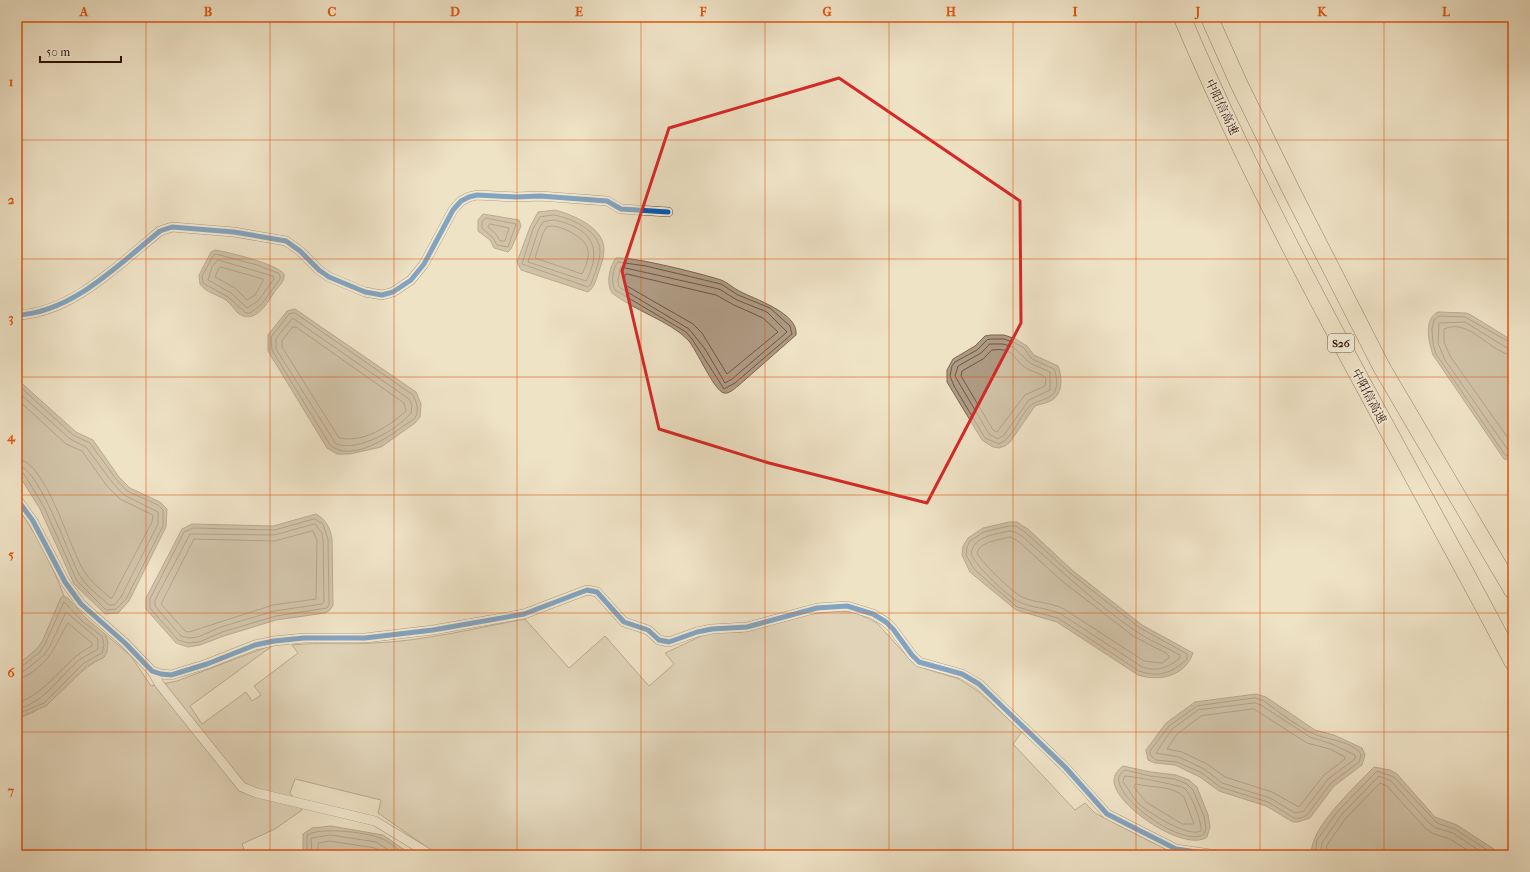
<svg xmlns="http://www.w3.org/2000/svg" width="1530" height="872" font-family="'IM FELL French Canon','Noto Serif SC',serif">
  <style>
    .green { fill: #cfbfa5; stroke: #806754 }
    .water { fill: #ae9b84; stroke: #7c6350 }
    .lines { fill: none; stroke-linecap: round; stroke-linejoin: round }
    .shore { stroke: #6f5544; stroke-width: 1 }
    .street-casing { stroke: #604434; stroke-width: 10 }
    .highway-casing { stroke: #300f03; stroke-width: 18 }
    .street { stroke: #f5edda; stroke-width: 9 }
    .highway { stroke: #efe3c6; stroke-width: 17 }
    .cycleway-casing { stroke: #f5edda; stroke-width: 8 }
    .cycleway { stroke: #0057b8; stroke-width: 5 }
    .marked { fill: none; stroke: #d62828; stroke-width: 3; stroke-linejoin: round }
    .grid { fill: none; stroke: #df550c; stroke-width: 1; stroke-opacity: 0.55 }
    .labels { text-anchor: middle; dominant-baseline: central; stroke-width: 3.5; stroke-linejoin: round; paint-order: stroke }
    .shield { fill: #f5edda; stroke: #6b5244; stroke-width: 1 }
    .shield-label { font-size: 11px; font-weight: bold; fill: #300f03 }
    .street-label { font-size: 12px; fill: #300f03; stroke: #f5edda }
    .neatline { fill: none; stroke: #df550c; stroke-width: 1.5 }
    .grid-label { font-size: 13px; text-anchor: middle; font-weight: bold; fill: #df550c }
  </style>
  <rect width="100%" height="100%" fill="#efe3c6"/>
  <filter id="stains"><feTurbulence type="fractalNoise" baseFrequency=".005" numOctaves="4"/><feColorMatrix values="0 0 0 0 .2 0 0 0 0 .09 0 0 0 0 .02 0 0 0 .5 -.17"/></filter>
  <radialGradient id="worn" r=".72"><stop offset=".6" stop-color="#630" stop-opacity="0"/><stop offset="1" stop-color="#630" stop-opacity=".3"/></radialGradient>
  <g class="green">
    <path d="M17,507C37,534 52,565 64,596L61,598L42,642L36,650L17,665Z"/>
    <path d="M840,611L857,613L877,623L913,663L926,669L959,679L978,691L1022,732L1013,744L1075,810L1085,803L1095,813L1177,855H438L378,813L381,800L295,779L290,793L302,810L275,829L242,844L246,855H17V718C56,709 70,673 104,657L108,642L105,634L131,656L151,686L177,681L275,644L190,706L202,724L246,692L252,701L261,695L254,686L298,653L292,645C319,642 347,645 374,643C424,641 476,628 525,619L569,668L605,636L649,686L674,664L665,653L710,632H742L800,615Z"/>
  </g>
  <g class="water">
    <path d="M555,210C573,215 604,227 604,250C604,257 601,265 599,271C596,279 595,287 588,292L521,270L517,262L530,227L538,212Z"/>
    <path d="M483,214L519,220L521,226L511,249L508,252L494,248L490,240L478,231V220Z"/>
    <path d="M215,250C228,252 277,264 284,274C285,283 277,287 273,294C266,306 253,325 238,313C234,309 231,304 226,300C218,295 205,292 200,284L199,275L211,252Z"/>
    <path d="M616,258C631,256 703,274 721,280C727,282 733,288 739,291C754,299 799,313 796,335L738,386C734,389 729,394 724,393C714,391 697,350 688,340C670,321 633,310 612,293C606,284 609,267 616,258Z"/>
    <path d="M295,309L416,392L421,404L420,417L415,423L381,447L350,454H337L327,448L268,351V335L287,311Z"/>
    <path d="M1438,312L1466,313L1471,315L1513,341V460L1504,459L1433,355C1429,343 1423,319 1438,312Z"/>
    <path d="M991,335H1004L1016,339L1027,346L1034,355L1058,366C1063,378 1063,397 1048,402C1044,404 1039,404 1035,406L1010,442L1005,446L999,448L993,447L982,440L947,382V370L953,359L975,346L985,336Z"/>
    <path d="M17,379L76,432L93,440L119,477L130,488L160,502L167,509L166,527L129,601L118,613L105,614L74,584L40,509L17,472Z"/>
    <path d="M316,514C326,520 330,527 332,539L333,605L330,610L325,613L276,620L224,636L200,645L188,647L176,643L146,609V598L182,529L192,524L273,526Z"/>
    <path d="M1009,522H1017L1028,529L1072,570L1142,625L1193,653C1185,676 1160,682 1138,675L1057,622L1016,610L970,572L962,555L963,546L968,538L983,528Z"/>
    <path d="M64,596L69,599L86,618L105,634L108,643L107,652L104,657L87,666L46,706L17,718V665L36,650L42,642L61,598Z"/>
    <path d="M1256,694L1266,697L1315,730L1334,735L1362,748L1365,755L1362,765L1334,786L1310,818L1298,822H1293L1266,806L1219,791L1200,777L1175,765L1155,763L1148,760L1146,750L1166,723L1195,702Z"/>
    <path d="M1123,766L1151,772L1176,775L1189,780L1197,787L1208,815L1210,827L1207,837C1185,853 1114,805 1114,781C1114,774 1118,770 1123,766Z"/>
    <path d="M1374,767L1390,770L1397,774L1435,817L1457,825L1503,855H1312C1307,830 1357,785 1374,767Z"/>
    <path d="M331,826L383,835L412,855H303V834L312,828Z"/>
  </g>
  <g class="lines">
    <g class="shore">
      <path d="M554,215C571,218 600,231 600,251C600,262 594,274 591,284L588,287L522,264L533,229L540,217Z"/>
      <path d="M486,218L516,224L508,247L497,245L493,238L482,228V222Z"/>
      <path d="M554,220C590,227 604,247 586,281L528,262L538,231L543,222Z"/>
      <path d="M490,224L509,228L505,241H500L496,234L488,227Z"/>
      <path d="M553,226C561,227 567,230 574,234C592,245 591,256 582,274L535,258L543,233L547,227Z"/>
      <path d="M216,254L257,265L278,273L280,275V279L261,305L250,313H246L228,297L203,283L202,276L213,256Z"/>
      <path d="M218,260L273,276L274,279L258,301L247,308L231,293L208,280L212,267Z"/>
      <path d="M618,262L646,266L721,284L738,295L770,308L790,326L792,334L735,383L724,389L692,339L686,332L615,290C611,283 612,268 618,262Z"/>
      <path d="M221,267L263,279V281L255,295L247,300L235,288L215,277L218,270Z"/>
      <path d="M621,267L719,289L737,300L767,312L787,332L732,379L725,383L705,349L689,329L619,287L618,281Z"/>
      <path d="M627,274L716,295L734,305L763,318L778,332L727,374L702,333L693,324L627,286L624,283L625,275Z"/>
      <path d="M295,313L413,395C416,401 419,409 416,416C413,421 406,424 401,428C384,440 350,462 330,445L272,350L271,337L289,314Z"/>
      <path d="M292,319H294L409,399L412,405L411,413C397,430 358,452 336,444L276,349V339Z"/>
      <path d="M293,327H296L404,403L406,411C388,427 364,443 339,438L282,347V341Z"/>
      <path d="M991,339H1004L1015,343L1024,348L1032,359L1054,369C1057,375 1058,387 1054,393C1047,402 1035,399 1028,408C1018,419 1013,438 999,444L985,438L954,386L950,376L952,366L955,362L977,350L987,340Z"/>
      <path d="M990,344H1003L1013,347L1030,363L1050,372V390L1029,400L1004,435L998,439L989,434L955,376L958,366L981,353Z"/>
      <path d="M1513,344L1465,317L1439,316L1434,320L1432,329L1433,344L1436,354L1505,455L1513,456"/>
      <path d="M1513,349L1507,348L1465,322L1439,323L1438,343L1445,360L1508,450L1513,451"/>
      <path d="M992,350C1015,347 1012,359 1026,368C1032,372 1041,373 1046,378L1045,386L1025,395L997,432L993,430L961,376L962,371L983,359Z"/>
      <path d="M1513,355C1490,354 1470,317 1444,329V342L1450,356L1513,445"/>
      <path d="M17,384L73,435L90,443L116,479L127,491L158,505L163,510V526L126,599L116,609L106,610L77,581L44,507L24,474L17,470"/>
      <path d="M17,391L70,439L86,447L112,482L124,495L158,512V524L121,597L114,605H109C100,596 86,587 80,576C69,557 39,466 17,465"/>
      <path d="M17,399L66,444L82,451L107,486L120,499L153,515L152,522L112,598H110C102,590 92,583 86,574C70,553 47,460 17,459"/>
      <path d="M315,519L323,524L328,539L329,604L327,608L276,616L222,632L199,642L188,643L178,640L150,608V599L184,532L193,528L274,530Z"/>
      <path d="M315,524L322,533L323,540L324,602L322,604L274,611L221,627L198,637L189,638L181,636L155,606V600L190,534L274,535Z"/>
      <path d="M1009,526H1016L1025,532L1070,573L1140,628L1187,654V659C1172,673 1159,678 1139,671L1058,618L1017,607L974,569L966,555L967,547L970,541L984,532Z"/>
      <path d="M313,531L317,540L316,599L273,605L189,632L185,631L161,604L194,539L274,541Z"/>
      <path d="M1010,531L1015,532L1022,536C1059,569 1096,604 1137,632C1150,641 1166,647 1180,655V658C1167,668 1158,672 1142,667L1061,614C1048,608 1032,608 1019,602C1007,596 976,566 971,554C973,536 996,534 1010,531Z"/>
      <path d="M1010,537L1018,541L1062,581L1133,636L1166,653L1169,656V658L1162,663L1144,661L1064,609C1051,602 1035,603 1022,597C1011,591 983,564 977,553C980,541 1000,540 1010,537Z"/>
      <path d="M17,668L21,667L39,653L45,644L64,602L83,622L102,636L104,645L102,653L84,663L44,703L17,714"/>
      <path d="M17,673L24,671L44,655L50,646L66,612L98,639V649C93,652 87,655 82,658C59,675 47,702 17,709"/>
      <path d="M17,679C24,678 28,675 34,671C56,653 54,645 68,623L92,643V646C63,660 49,693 17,703"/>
      <path d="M1255,698L1264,701C1279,712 1296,726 1314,734C1325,739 1356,742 1361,755L1359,762L1331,783L1307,815L1301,818H1294L1268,802L1220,787L1202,773L1177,762L1156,760L1150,755V751L1169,726L1197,706Z"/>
      <path d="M1255,703L1261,705L1310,737L1332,744L1355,755V759L1328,779L1304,811L1295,813L1270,798L1222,783L1204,769L1179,757L1156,753L1172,729L1198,710Z"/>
      <path d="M1254,709L1307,743L1330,749L1345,757V759L1324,775L1299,807L1272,792L1225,777L1207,764L1182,752L1167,749L1177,734L1201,716Z"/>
      <path d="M1125,770L1150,776L1175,779L1187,784L1193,790L1204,816L1206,828L1204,834C1185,849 1113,799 1119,776Z"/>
      <path d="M1125,776C1131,776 1179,785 1184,788C1191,793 1202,822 1201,831C1188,838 1147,812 1137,802C1132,796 1128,788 1123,782Z"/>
      <path d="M1136,784C1151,788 1173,785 1184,797L1194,824H1182L1146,802L1134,787Z"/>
      <path d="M307,855V835C320,827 365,832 380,838C389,841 397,849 405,855"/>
      <path d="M312,855L311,838L331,835L376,842L396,855"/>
      <path d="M318,855V843L330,841L375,848L386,855"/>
      <path d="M1315,855L1317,840L1338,811L1377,771L1394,777L1437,823L1455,829L1495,855"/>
      <path d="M1320,855L1322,843L1342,814L1379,776L1391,781L1430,824L1436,828L1453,833L1486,855"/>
      <path d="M1326,855L1327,845L1346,818L1380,783L1387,786L1426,829L1434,834L1450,839L1475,855"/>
    </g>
    <defs>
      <g id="street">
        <path d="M17,315C72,313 119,264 160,231L172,227L234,232L286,241L300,251L319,270L329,277L365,292L382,295L393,292L411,280L424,264L453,210L461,201L469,197L477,195L516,197L540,196L607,201L621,209L668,212"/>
        <path d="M17,499L33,521L65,582L81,604L125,643L152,671L161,674L171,675L207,664L255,645L274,641L304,638H365L433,630L524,614L587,590L597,592L624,622L648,630L659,640L669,642L697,632L712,629L747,627L817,608L847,606L873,614L886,622L893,629L912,655L919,662L962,674L979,684L1065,767L1107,814L1176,849L1217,855"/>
        <path d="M152,671L160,685L242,787L257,793L375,821L431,855"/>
      </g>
      <g id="highway">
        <path d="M1182,17C1276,240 1401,448 1513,662"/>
        <path d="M1209,17L1239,84L1291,190L1382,368L1513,591"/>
      </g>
    </defs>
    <use href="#street" class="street-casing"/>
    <use href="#highway" class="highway-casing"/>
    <use href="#street" class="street"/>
    <use href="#highway" class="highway"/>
    <defs>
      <g id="cycleway">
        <path d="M17,315C72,313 119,264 160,231L172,227L234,232L286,241L300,251L319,270L329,277L365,292L382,295L393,292L411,280L424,264L453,210L461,201L469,197L477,195L516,197L540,196L607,201L621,209L668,212"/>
        <path d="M17,499L33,521L65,582L81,604L125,643L152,671L161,674L171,675L207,664L255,645L274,641L304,638H365L433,630L524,614L587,590L597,592L624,622L648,630L659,640L669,642L697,632L712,629L747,627L817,608L847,606L873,614L886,622L893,629L912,655L919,662L962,674L979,684L1065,767L1107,814L1176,849L1217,855"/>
      </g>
    </defs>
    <use href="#cycleway" class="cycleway-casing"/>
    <use href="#cycleway" class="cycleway"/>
  </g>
  <path d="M0 0H1530V872H0ZM839,78L1020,201L1021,323L927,503L769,463L659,429L622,271L669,128Z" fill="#efe3c6" fill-opacity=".55" fill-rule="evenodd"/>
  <path class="marked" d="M839,78L1020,201L1021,323L927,503L769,463L659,429L622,271L669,128Z"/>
  <path class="grid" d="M146,17V855M270,17V855M394,17V855M517,17V855M641,17V855M765,17V855M889,17V855M1013,17V855M1136,17V855M1260,17V855M1384,17V855M17,140H1513M17,259H1513M17,377H1513M17,495H1513M17,613H1513M17,732H1513"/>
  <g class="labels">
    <rect class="shield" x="1328" y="334" width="26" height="18" rx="3"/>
    <g class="shield-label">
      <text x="1341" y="343">S26</text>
    </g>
    <g class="street-label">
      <text transform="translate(1222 107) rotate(64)">中阳信高速</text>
      <text transform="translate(1369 396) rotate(62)">中阳信高速</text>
    </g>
  </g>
  <rect width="1530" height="872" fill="none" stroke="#efe3c6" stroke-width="44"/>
  <path d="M40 56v6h81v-6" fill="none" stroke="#300f03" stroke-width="2"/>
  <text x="46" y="56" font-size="12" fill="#300f03" stroke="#f5edda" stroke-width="3" paint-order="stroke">50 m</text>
  <rect x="22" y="22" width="1486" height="828" class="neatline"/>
  <g class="grid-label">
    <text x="84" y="16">A</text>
    <text x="208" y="16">B</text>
    <text x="332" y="16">C</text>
    <text x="455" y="16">D</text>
    <text x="579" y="16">E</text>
    <text x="703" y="16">F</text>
    <text x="827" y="16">G</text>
    <text x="951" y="16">H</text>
    <text x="1075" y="16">I</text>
    <text x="1198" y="16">J</text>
    <text x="1322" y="16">K</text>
    <text x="1446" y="16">L</text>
    <text x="11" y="86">1</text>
    <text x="11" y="204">2</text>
    <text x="11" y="322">3</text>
    <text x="11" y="441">4</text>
    <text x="11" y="559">5</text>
    <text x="11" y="677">6</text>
    <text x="11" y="795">7</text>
  </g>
  <rect width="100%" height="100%" filter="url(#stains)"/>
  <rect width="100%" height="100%" fill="url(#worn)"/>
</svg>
